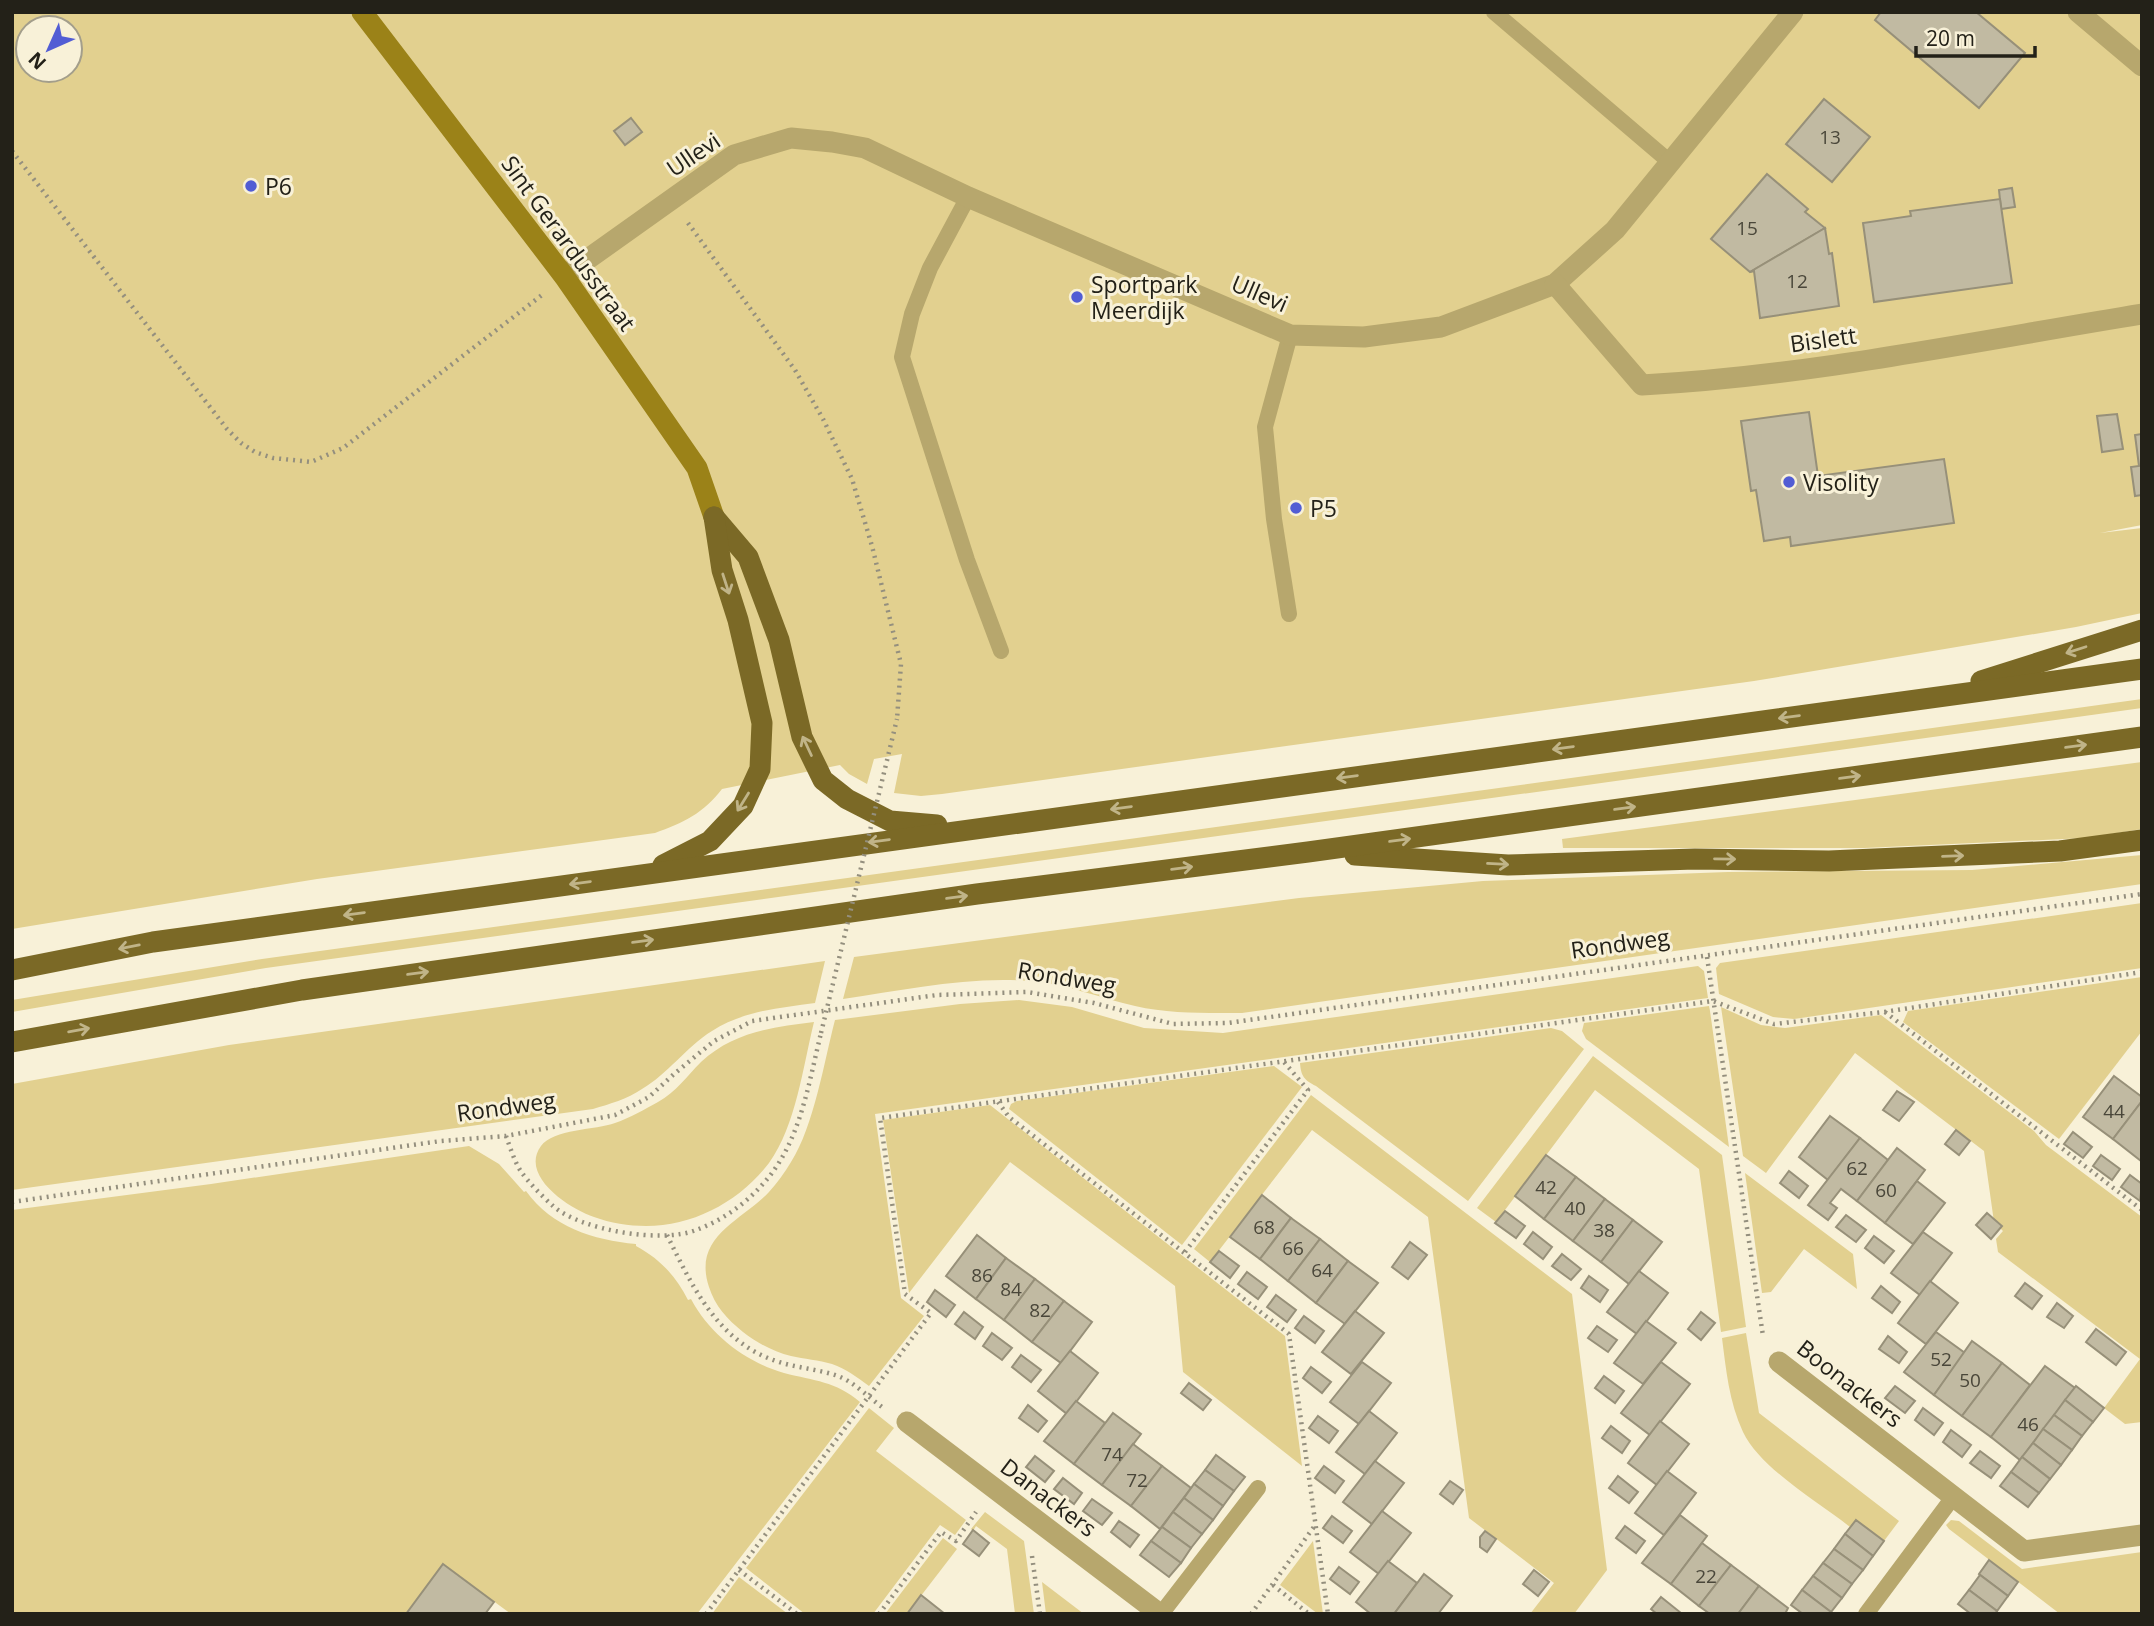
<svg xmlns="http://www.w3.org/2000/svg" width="2154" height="1626" font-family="'Open Sans',sans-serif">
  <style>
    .green { fill: #e2d08f; fill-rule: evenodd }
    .building { fill: #c1baa2; stroke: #979079; stroke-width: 2 }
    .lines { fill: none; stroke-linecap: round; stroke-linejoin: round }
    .path { stroke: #948f7e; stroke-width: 4.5; stroke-dasharray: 2 5; stroke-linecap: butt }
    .lane { stroke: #b7a76d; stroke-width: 16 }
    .street { stroke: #b7a76d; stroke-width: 21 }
    .secondary { stroke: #9b8218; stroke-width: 21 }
    .primary { stroke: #7b6926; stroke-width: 21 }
    .path-bridge { stroke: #948f7e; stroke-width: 4.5; stroke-dasharray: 2 5; stroke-linecap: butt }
    .oneway { stroke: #c0b488 }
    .poi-dot { fill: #525dd4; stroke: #f8f1d8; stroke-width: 2.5 }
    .labels { text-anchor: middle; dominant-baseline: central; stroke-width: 6; stroke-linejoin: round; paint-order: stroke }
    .number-label { font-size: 19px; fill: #4a473a }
    .street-label { font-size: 23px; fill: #232118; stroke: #f8f1d8 }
    .poi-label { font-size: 23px; fill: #232118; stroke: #f8f1d8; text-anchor: start }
  </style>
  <rect width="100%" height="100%" fill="#f8f1d8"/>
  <g class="green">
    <path d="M12,12H2142V525L2100,533L2142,528V613L2076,627L1754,681L942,794L921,796L894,793L902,754L874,759L867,784L849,774L840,765L722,789C704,813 683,823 655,833L317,879L12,929ZM28,28H70V70H28Z"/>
    <path d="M2142,699V708L266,968L12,1012V1000L262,959Z"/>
    <path d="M2142,762V829L2086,838L1864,848H1563L1562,839Z"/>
    <path d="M2142,855V884L1242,1013C1206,1013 1170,1014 1135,1006C1100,998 1066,984 1030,981C968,976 904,990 843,999L854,957L1299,898L1483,881L1728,872L1972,870Z"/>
    <path d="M2142,903V968L1794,1019L1773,1017L1719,994L1716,968L1720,963Z"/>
    <path d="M825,961L815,1003C779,1008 743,1011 712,1031C686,1047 668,1074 642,1089C627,1099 610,1104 593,1109L12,1190V1084L229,1045Z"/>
    <path d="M1698,966L1704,971L1708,998L875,1114L901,1298L924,1316L869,1386C857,1377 846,1369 832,1364C819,1360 804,1359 791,1356C774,1352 757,1343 743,1332C727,1319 715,1306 709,1287C692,1236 742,1221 769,1192C777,1183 785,1172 791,1162C814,1126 824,1062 835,1020L960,1004L1019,1000L1072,1007L1144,1028L1223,1033Z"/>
    <path d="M2142,977V1031L2059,1139L1903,1022L1908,1011Z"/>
    <path d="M1709,1006L1710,1011L1729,1147L1586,1039L1582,1031L1584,1023Z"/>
    <path d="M1721,1007L1761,1025L1785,1028L1881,1015L2034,1131L2046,1145L2142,1217V1422L2125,1424L2104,1408L2140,1359L1998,1252L1996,1239L2003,1231L1994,1222L1984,1151L1855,1053L1766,1173L1743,1156Z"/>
    <path d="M814,1022C803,1066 796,1126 769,1163C740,1201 694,1226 646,1226C629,1226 610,1223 594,1217C570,1209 519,1176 541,1146C553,1129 596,1130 615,1123C630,1118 645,1109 658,1102C676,1092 687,1076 701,1062C733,1032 772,1027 814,1022Z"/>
    <path d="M1551,1028L1562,1031L1584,1049L1468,1201L1316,1086C1304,1080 1301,1076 1300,1063Z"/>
    <path d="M1593,1056L1722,1155L1746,1327L1721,1332L1699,1169L1595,1090L1496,1222L1477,1208Z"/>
    <path d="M1274,1066L1302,1087L1182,1245L1009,1109L1011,1104L1017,1101Z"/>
    <path d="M1311,1095L1572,1294L1607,1570L1574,1614H1530L1554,1583L1469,1518L1428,1217L1312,1130L1210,1262L1194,1249Z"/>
    <path d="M990,1105L1285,1336L1302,1466L1183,1372L1175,1286L1010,1162L909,1293L883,1120Z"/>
    <path d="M469,1146L499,1164L524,1192L526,1191C552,1227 593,1240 636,1244V1246C660,1259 676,1276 688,1300L691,1299C710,1335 746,1362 784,1373C815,1381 835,1381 860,1402L697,1614H511L443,1564L406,1614H12V1210L211,1184Z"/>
    <path d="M1745,1173L1853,1254L1857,1289L1804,1249L1771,1292L1762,1293Z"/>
    <path d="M1746,1333L1759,1413L1899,1521L1884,1541L1856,1520L1850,1527C1818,1502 1760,1468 1743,1432C1729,1402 1726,1369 1722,1338Z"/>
    <path d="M869,1408L894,1428L876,1451L966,1520L955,1535L940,1525L873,1614H805L746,1568Z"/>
    <path d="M985,1512L1024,1541L1034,1614H1015L1007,1549L976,1526L973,1531L971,1529Z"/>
    <path d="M1951,1520L1959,1521L2022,1569L2142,1552V1614H2060L1949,1529L1946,1525Z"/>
    <path d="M943,1538L957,1549L907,1614H885Z"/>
    <path d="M1313,1541L1323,1614H1318L1280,1585Z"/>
    <path d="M739,1577L788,1614H712Z"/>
    <path d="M1042,1582L1084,1614H1046Z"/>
  </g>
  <g class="building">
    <path d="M1881,12H1976L2025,53L1979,108L1875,20Z"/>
    <path d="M1824,99L1870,137L1832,182L1786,144Z"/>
    <path d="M631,118L642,132L625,145L614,131Z"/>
    <path d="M1767,174L1808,209L1805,212L1825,228L1750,272L1711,239Z"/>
    <path d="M2012,188L2015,207L2001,209L1999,190Z"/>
    <path d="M2000,199L2012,283L1874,302L1863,223L1911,216L1910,211Z"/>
    <path d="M1825,228L1829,254L1832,253L1839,306L1760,318L1754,271L1750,272Z"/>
    <path d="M1809,412L1818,476L1944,459L1954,523L1791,546L1790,537L1764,541L1756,490L1751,491L1741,421Z"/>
    <path d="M2117,414L2123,449L2102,452L2097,416Z"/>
    <path d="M2142,434V495L2135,496L2131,467L2139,466L2135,435Z"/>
    <path d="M2114,1076L2142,1097V1101L2113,1139L2083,1117Z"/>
    <path d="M1897,1091L1914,1102L1899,1121L1883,1110Z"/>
    <path d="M2142,1101V1161H2141L2113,1139Z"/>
    <path d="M1830,1116L1860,1138L1828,1180L1799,1157Z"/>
    <path d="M1956,1130L1970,1141L1959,1155L1945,1144Z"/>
    <path d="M2073,1132L2092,1147L2083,1158L2064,1144Z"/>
    <path d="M1860,1138L1888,1160L1857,1201L1841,1189L1830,1203L1837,1208L1828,1220L1808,1205Z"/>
    <path d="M1897,1148L1925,1170L1885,1223L1857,1201Z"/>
    <path d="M1546,1155L1576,1177L1544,1219L1515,1196Z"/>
    <path d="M2101,1155L2120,1169L2112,1180L2093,1166Z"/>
    <path d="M1789,1171L1808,1186L1799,1198L1780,1183Z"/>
    <path d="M2130,1175L2142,1184L2140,1201L2121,1187Z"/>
    <path d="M1576,1177L1605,1199L1573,1241L1544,1219Z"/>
    <path d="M1917,1181L1945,1203L1913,1244L1885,1223Z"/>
    <path d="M1262,1195L1291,1218L1260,1259L1230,1237Z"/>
    <path d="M1605,1199L1633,1220L1601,1262L1573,1241Z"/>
    <path d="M1505,1211L1525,1226L1516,1238L1495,1223Z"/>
    <path d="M1987,1213L2002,1226L1991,1239L1976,1225Z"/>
    <path d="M1846,1215L1866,1230L1856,1242L1836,1227Z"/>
    <path d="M1291,1218L1320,1239L1288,1281L1260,1259Z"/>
    <path d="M1633,1220L1662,1242L1629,1284L1601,1262Z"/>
    <path d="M1533,1232L1552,1247L1543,1259L1524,1244Z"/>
    <path d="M1923,1232L1952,1253L1920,1295L1891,1273Z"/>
    <path d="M977,1235L1006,1258L976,1299L946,1276Z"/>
    <path d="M1874,1236L1894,1251L1884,1263L1865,1248Z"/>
    <path d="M1320,1239L1348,1261L1316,1303L1288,1281Z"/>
    <path d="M1410,1242L1427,1255L1408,1279L1392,1267Z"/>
    <path d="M1219,1251L1239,1266L1230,1278L1210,1262Z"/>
    <path d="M1562,1254L1581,1269L1571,1280L1552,1266Z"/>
    <path d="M1006,1258L1035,1279L1004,1320L976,1299Z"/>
    <path d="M1348,1261L1378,1283L1345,1324L1316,1303Z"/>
    <path d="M1639,1271L1668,1293L1637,1334L1607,1312Z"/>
    <path d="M1247,1272L1267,1287L1258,1299L1238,1284Z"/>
    <path d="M1589,1276L1608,1290L1600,1302L1581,1288Z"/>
    <path d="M1035,1279L1064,1301L1032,1342L1004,1320Z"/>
    <path d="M1930,1281L1958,1303L1926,1344L1898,1323Z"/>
    <path d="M2025,1283L2042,1296L2032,1309L2015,1296Z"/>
    <path d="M1881,1286L1900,1302L1892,1313L1872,1298Z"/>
    <path d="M935,1290L955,1305L946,1317L927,1302Z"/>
    <path d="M1276,1295L1296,1310L1287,1322L1267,1307Z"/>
    <path d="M1064,1301L1092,1322L1061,1363L1032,1342Z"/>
    <path d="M2057,1303L2073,1316L2064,1328L2047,1317Z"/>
    <path d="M1355,1311L1384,1333L1351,1374L1322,1352Z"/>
    <path d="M964,1312L983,1327L975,1339L955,1324Z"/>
    <path d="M1701,1312L1715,1323L1701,1340L1688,1329Z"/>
    <path d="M1304,1316L1324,1331L1315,1343L1295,1328Z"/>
    <path d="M1646,1321L1676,1343L1643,1384L1614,1363Z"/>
    <path d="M1597,1326L1617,1340L1608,1352L1588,1338Z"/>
    <path d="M2096,1329L2126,1352L2116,1365L2086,1342Z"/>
    <path d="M1936,1332L1965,1353L1934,1395L1904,1372Z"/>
    <path d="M992,1333L1012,1348L1002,1360L983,1346Z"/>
    <path d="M1888,1336L1907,1352L1899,1363L1879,1349Z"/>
    <path d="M1972,1341L2002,1363L1962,1416L1934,1395Z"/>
    <path d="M1070,1351L1098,1373L1067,1414L1038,1391Z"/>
    <path d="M1021,1355L1041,1370L1031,1382L1012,1367Z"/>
    <path d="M1362,1362L1391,1383L1359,1424L1330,1402Z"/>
    <path d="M1661,1362L1690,1384L1650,1435L1621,1413Z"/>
    <path d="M2002,1363L2030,1385L1991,1437L1962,1416Z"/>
    <path d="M2045,1366L2075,1388L2020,1460L1991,1437Z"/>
    <path d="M1311,1367L1331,1382L1322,1393L1303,1378Z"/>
    <path d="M1604,1376L1624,1391L1615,1403L1595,1388Z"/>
    <path d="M1189,1383L1211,1400L1203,1410L1181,1393Z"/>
    <path d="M1895,1386L1915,1401L1905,1413L1885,1398Z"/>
    <path d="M2076,1386L2104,1408L2093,1422L2065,1400Z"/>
    <path d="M2065,1400L2093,1422L2082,1436L2054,1415Z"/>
    <path d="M1076,1401L1105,1423L1074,1464L1044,1441Z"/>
    <path d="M1028,1405L1047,1421L1038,1432L1019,1418Z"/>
    <path d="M1923,1408L1943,1423L1934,1435L1915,1420Z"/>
    <path d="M1369,1411L1397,1433L1365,1474L1336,1452Z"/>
    <path d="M1113,1413L1141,1434L1102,1485L1074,1464Z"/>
    <path d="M2054,1415L2082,1436L2072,1450L2043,1429Z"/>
    <path d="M1318,1416L1338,1431L1329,1443L1309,1428Z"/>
    <path d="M1660,1421L1689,1444L1657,1485L1628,1463Z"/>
    <path d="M1611,1426L1630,1441L1622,1453L1602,1438Z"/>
    <path d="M2043,1429L2072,1450L2061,1465L2033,1443Z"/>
    <path d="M1951,1430L1971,1445L1962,1457L1943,1442Z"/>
    <path d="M2033,1443L2061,1465L2050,1479L2022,1457Z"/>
    <path d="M1133,1444L1162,1466L1131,1506L1102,1485Z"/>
    <path d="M1980,1451L2000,1466L1991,1478L1970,1463Z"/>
    <path d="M1216,1455L1245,1477L1234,1491L1205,1470Z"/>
    <path d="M1035,1456L1054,1471L1045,1482L1026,1467Z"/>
    <path d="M2022,1457L2050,1479L2039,1493L2011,1472Z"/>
    <path d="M1375,1461L1404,1483L1372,1524L1343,1502Z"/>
    <path d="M1162,1466L1191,1488L1160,1529L1131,1506Z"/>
    <path d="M1324,1466L1344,1481L1335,1493L1315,1478Z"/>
    <path d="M1205,1470L1234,1491L1223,1506L1194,1484Z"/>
    <path d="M1667,1471L1696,1493L1664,1535L1635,1513Z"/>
    <path d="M2011,1472L2039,1493L2028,1507L2000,1486Z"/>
    <path d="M1618,1476L1638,1492L1629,1503L1609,1488Z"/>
    <path d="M1063,1478L1082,1493L1074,1504L1054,1489Z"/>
    <path d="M1450,1481L1463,1490L1453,1504L1440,1494Z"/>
    <path d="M1194,1484L1223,1506L1213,1520L1184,1498Z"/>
    <path d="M1184,1498L1213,1520L1202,1534L1173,1512Z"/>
    <path d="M1092,1499L1112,1513L1102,1525L1083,1511Z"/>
    <path d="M1382,1511L1411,1533L1379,1574L1350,1552Z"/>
    <path d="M1173,1512L1202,1534L1191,1548L1162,1527Z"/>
    <path d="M1680,1515L1707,1536L1671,1584L1642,1563Z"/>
    <path d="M1332,1516L1352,1531L1343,1543L1323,1528Z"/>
    <path d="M1856,1520L1884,1541L1873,1556L1845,1534Z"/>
    <path d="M1119,1521L1139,1535L1130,1547L1111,1532Z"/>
    <path d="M1625,1526L1645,1541L1636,1553L1616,1538Z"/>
    <path d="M1162,1527L1191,1548L1181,1563L1151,1541Z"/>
    <path d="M973,1530L989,1543L979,1556L963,1544Z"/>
    <path d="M1485,1531L1496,1539L1487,1552L1480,1547V1537Z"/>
    <path d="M1845,1534L1873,1556L1863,1570L1834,1549Z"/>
    <path d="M1151,1541L1181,1563L1169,1577L1140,1555Z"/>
    <path d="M1702,1543L1731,1565L1699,1606L1671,1584Z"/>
    <path d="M1834,1549L1863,1570L1852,1584L1823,1563Z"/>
    <path d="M1989,1560L2018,1582L2008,1596L1979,1574Z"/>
    <path d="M1388,1561L1417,1583L1394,1614H1371L1356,1602Z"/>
    <path d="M1823,1563L1852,1584L1842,1598L1813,1576Z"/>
    <path d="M443,1564L494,1602L485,1614H406Z"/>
    <path d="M1731,1565L1759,1586L1738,1614H1710L1699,1606Z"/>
    <path d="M1339,1567L1359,1582L1350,1594L1330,1579Z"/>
    <path d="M1534,1570L1549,1582L1538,1596L1523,1584Z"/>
    <path d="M1424,1574L1452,1596L1438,1614H1394Z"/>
    <path d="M1980,1575L2008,1596L1997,1611L1969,1590Z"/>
    <path d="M1813,1576L1842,1598L1831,1612L1802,1590Z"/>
    <path d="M1759,1586L1788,1608L1785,1614H1738Z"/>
    <path d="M1802,1590L1831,1612L1830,1614H1803L1791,1605Z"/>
    <path d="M1969,1590L1997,1611L1995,1614H1971L1958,1604Z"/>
    <path d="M921,1595L945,1614H907Z"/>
    <path d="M1661,1597L1681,1613L1680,1614H1657L1651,1609Z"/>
  </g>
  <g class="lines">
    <g class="path">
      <path d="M12,151L227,429L241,443L255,452L273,458L311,462L343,448L542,295"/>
      <path d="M688,223L795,370L823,419L852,479L872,546L901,664L897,719"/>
      <path d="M1707,957L1763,1336"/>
      <path d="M1885,1012L2142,1210"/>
      <path d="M998,1102L1009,1117L1289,1334L1328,1614"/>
      <path d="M506,1136C510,1147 514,1160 520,1170C528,1182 542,1196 553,1206C580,1230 662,1244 696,1230C721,1221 744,1205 762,1185C800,1144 808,1086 821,1033"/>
      <path d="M12,1202L441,1141L506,1136L615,1115L649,1097L674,1074L714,1041L752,1021L937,995L1027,992L1094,1003L1173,1024L1228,1023L2142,894"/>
      <path d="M667,1235C692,1286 718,1342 776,1361C796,1368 818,1369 838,1376C854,1382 868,1397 882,1407"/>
      <path d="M1185,1252L1308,1090L1284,1062"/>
      <path d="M1032,1556L1040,1614"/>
      <path d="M739,1570L797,1614"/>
      <path d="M1273,1585L1309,1614"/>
      <path d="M706,1614L931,1313L905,1294L880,1118L1713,1001L1774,1024L1884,1012L2142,972"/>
      <path d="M879,1614L941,1532L956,1541L976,1512"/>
      <path d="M1251,1614L1316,1524"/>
    </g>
    <g class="lane">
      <path d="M1494,12L1671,163"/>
      <path d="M968,197L930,268L912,314L902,357L967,560L1001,651"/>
      <path d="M1289,614L1274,519L1265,427L1290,335"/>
      <path d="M1161,1614L1258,1488"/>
      <path d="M1866,1614L1954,1496"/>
    </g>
    <g class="street">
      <path d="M2078,12L2142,66"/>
      <path d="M564,276L734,155L791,138L832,142L865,148L968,197L1290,335L1364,337L1441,327L1555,284L1615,230L1793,12"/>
      <path d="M1555,284L1642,385C1810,376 1976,341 2142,314"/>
      <path d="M1779,1362L2024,1551L2142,1535"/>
      <path d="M907,1422L1160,1614"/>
    </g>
    <path class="secondary" d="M362,12L564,276L697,468L714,517"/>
    <g class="primary">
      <path d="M714,517L748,557L779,640L802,737L823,780L847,799L890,821L937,825"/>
      <path d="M1981,681L2142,630"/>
      <path d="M1355,855L1508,865L1695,859L1829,861L2060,851L2142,840"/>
      <path d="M663,865L710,841L743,806L760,769L762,723L738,620L722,570L714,517"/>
      <path d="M12,970L153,942L2142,669"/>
      <path d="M12,1042L302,990L977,894L1308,852L2142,737"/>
    </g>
    <path class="path-bridge" d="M821,1033L897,719"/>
  </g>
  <defs><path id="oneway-shaft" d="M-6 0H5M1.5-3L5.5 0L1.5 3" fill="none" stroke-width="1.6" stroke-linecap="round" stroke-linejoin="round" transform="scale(1.75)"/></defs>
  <g class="oneway">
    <use href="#oneway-shaft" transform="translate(726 584) rotate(72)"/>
    <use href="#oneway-shaft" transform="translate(2076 650) rotate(162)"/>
    <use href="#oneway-shaft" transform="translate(1789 717) rotate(172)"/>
    <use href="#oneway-shaft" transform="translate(807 746) rotate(-115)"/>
    <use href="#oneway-shaft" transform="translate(2076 746) rotate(-8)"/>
    <use href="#oneway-shaft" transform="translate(1563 748) rotate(172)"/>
    <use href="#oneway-shaft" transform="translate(1347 777) rotate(172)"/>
    <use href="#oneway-shaft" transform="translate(1850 777) rotate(-8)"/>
    <use href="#oneway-shaft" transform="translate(743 802) rotate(122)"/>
    <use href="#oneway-shaft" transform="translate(1121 808) rotate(172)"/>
    <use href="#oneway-shaft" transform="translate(1625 808) rotate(-8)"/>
    <use href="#oneway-shaft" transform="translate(1400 840) rotate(-8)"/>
    <use href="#oneway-shaft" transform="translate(879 841) rotate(172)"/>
    <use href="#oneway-shaft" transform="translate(1953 856) rotate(-2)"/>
    <use href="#oneway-shaft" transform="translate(1725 859) rotate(1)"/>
    <use href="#oneway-shaft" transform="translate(1498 864) rotate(3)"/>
    <use href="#oneway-shaft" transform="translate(1182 868) rotate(-7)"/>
    <use href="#oneway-shaft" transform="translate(580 883) rotate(172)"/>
    <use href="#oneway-shaft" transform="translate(957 897) rotate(-8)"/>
    <use href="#oneway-shaft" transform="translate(354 914) rotate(172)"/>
    <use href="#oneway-shaft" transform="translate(643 941) rotate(-8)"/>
    <use href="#oneway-shaft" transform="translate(129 947) rotate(169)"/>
    <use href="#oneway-shaft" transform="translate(418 973) rotate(-8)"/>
    <use href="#oneway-shaft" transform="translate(79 1030) rotate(-10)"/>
  </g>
  <g class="poi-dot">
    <circle cx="251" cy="186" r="7"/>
    <circle cx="1077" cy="297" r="7"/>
    <circle cx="1789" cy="482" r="7"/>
    <circle cx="1296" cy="508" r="7"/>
  </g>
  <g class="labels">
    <g class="number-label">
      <text x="1830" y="137">13</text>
      <text x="1747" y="228">15</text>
      <text x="1797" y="281">12</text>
      <text x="2114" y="1111">44</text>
      <text x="1857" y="1168">62</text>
      <text x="1546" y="1187">42</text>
      <text x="1886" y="1190">60</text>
      <text x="1575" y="1208">40</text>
      <text x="1264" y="1227">68</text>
      <text x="1604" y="1230">38</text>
      <text x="1293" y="1248">66</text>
      <text x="1322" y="1270">64</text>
      <text x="982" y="1275">86</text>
      <text x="1011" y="1289">84</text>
      <text x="1040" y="1310">82</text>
      <text x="1941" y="1359">52</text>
      <text x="1970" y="1380">50</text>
      <text x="2028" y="1424">46</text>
      <text x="1112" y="1454">74</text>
      <text x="1137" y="1480">72</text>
      <text x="1706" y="1576">22</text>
    </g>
    <g class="street-label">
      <text transform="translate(693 154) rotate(-34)">Ullevi</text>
      <text transform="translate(569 243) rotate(54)">Sint Gerardusstraat</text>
      <text transform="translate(1260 293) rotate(23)">Ullevi</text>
      <text transform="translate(1823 339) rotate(-8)">Bislett</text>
      <text transform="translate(1620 943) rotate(-8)">Rondweg</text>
      <text transform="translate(1067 977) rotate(9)">Rondweg</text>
      <text transform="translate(506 1106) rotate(-8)">Rondweg</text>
      <text transform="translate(1850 1383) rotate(38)">Boonackers</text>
      <text transform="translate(1049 1497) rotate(37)">Danackers</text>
    </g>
    <g class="poi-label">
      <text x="265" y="186">P6</text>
      <text x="1091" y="284">Sportpark<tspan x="1091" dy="26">Meerdijk</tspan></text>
      <text x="1803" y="482">Visolity</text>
      <text x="1310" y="508">P5</text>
    </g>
  </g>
  <rect width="2154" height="1626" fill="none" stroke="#232118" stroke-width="28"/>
  <g transform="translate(49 49) rotate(225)"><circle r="33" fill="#f8f1d8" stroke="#a39e8b" stroke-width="2"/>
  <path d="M0-5L12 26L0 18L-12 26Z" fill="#525dd4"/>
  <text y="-10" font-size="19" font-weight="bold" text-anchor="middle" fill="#232118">N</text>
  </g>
  <path d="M1916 46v10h119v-10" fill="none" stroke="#232118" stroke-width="3.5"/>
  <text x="1926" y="46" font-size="21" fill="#232118" stroke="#f8f1d8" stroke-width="5" paint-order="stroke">20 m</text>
</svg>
